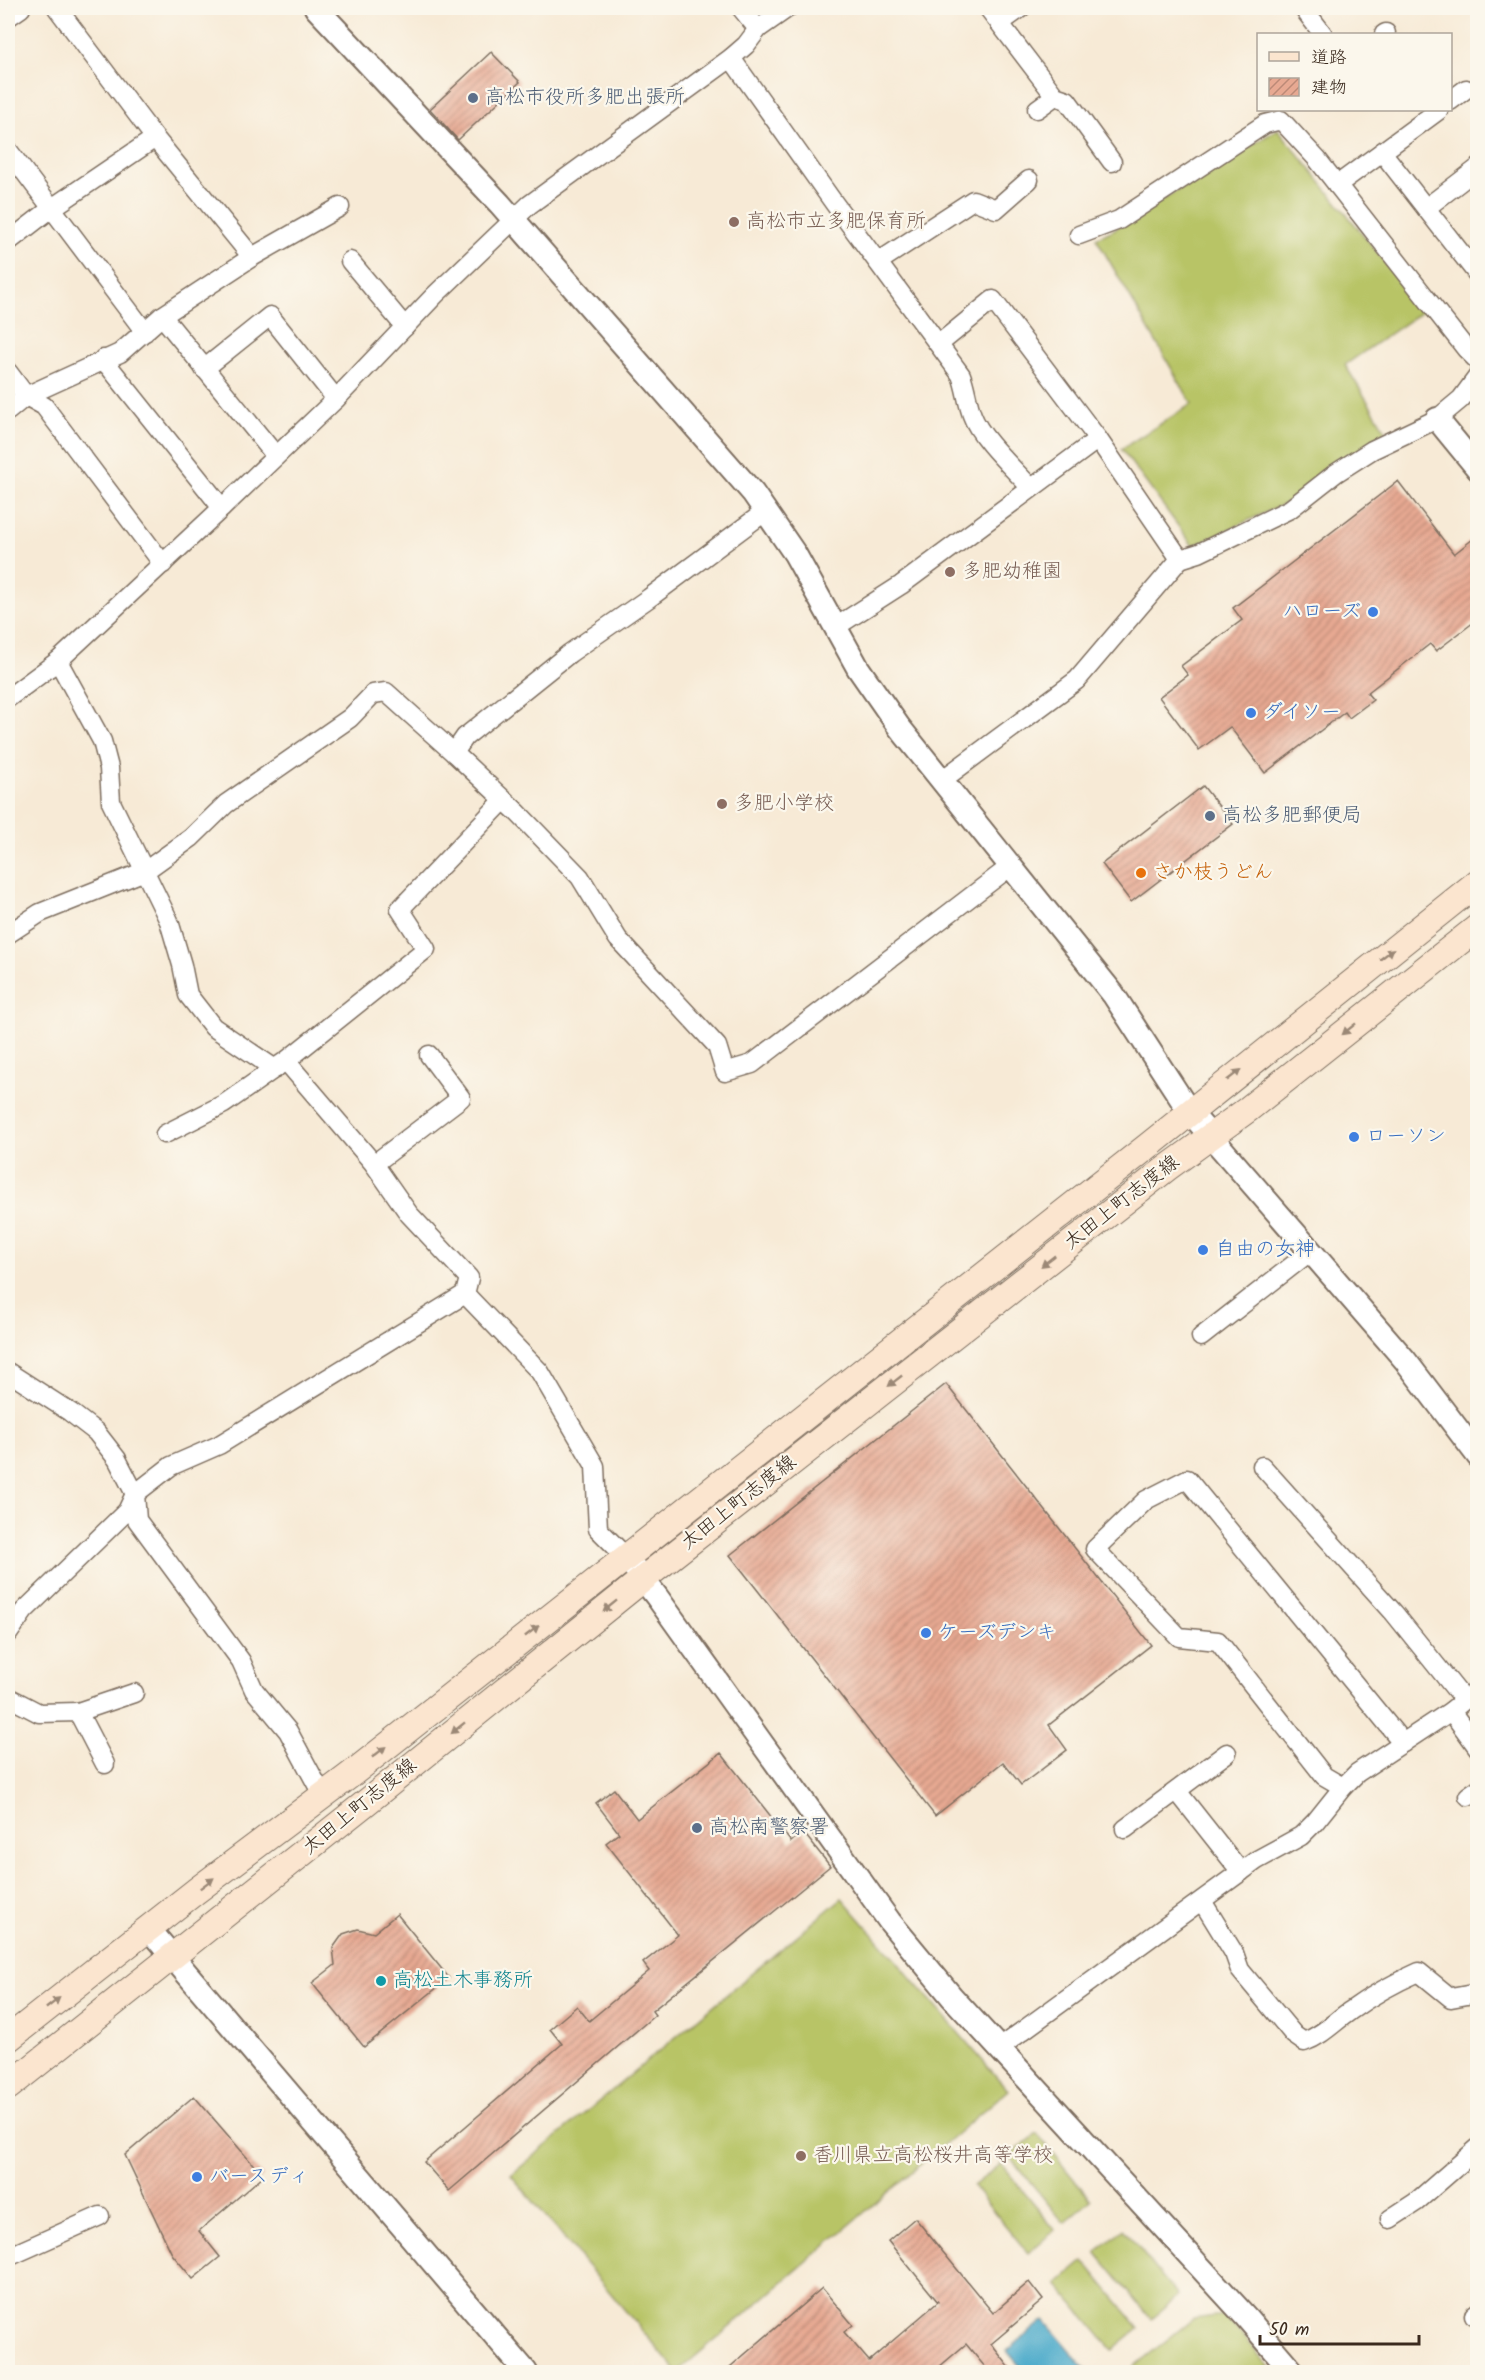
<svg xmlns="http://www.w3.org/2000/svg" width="1485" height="2380" font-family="Kalam,'Klee One',sans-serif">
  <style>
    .pitch { fill: #b8c466; stroke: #7a7742; stroke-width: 1.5 }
    .water { fill: #4baaca; stroke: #436a74; stroke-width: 1.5 }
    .building { fill: url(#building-hatch) }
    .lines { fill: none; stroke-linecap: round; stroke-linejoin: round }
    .minor-casing { stroke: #7d6d5e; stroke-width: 21 }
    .tertiary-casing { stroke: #7d6d5e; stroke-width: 26 }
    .secondary-casing { stroke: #7d6d5e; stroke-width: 28 }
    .minor { stroke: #fff; stroke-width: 18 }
    .tertiary { stroke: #fff; stroke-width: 22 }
    .secondary { stroke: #fbe5cf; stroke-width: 26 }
    .oneway { fill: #9b8876 }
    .service-dot { fill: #5c6f8a; stroke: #fbf7ec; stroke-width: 2 }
    .education-dot { fill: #8d6e63; stroke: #fbf7ec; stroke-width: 2 }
    .shop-dot { fill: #3f7fe0; stroke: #fbf7ec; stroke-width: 2 }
    .food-dot { fill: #e8710a; stroke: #fbf7ec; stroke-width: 2 }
    .culture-dot { fill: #0f9aa8; stroke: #fbf7ec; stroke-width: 2 }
    .labels { text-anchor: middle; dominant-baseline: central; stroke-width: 4.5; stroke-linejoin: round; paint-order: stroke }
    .service-label { font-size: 20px; fill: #4e5e75; stroke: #fbf7ec; text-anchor: start }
    .education-label { font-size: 20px; fill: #785e54; stroke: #fbf7ec; text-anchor: start }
    .shop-label { font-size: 20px; fill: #366cbe; stroke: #fbf7ec; text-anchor: start }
    .food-label { font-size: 20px; fill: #c56008; stroke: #fbf7ec; text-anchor: start }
    .street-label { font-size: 20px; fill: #3b2a1e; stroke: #fbf7ec }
    .culture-label { font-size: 20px; fill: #0d838f; stroke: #fbf7ec; text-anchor: start }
  </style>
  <defs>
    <pattern id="building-hatch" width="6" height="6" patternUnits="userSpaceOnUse" patternTransform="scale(1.5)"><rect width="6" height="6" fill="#e7a992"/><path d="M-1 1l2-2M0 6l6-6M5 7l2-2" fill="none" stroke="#bc8a77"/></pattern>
  </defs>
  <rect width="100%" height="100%" fill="#fbf7ec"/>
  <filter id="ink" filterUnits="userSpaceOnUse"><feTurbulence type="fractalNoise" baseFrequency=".0167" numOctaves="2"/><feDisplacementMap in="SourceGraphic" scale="12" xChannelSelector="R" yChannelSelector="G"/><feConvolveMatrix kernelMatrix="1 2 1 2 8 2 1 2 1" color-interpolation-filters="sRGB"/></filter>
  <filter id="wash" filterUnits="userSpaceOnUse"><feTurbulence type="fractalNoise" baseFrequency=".008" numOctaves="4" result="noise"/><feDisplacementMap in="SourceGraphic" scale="24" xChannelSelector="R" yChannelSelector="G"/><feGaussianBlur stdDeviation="1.35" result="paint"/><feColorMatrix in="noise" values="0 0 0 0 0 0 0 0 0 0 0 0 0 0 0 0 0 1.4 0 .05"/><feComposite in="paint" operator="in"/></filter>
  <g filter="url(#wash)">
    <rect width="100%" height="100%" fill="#f7ead6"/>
    <g class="pitch">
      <path d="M1278,129L1424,310L1345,365L1386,431L1288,502L1193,546L1121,449L1192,404L1096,238L1113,230Z"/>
      <path d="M842,1898L1008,2090L677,2372L511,2175Z"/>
      <path d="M1037,2134L1091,2200L1064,2223L1009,2156Z"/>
      <path d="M1001,2164L1055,2230L1028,2253L973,2186Z"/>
      <path d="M1123,2229L1178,2296L1151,2319L1096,2252Z"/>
      <path d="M1084,2261L1139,2328L1112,2350L1057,2284Z"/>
      <path d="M1224,2315L1274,2372H1127L1193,2319Z"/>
    </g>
    <path class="water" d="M1044,2320L1088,2372H1025L1007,2351Z"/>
    <g id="blocks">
      <g class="building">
        <path d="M491,52L520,82L458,140L430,109Z"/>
        <path d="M1398,481L1454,554L1478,535V619L1436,651L1430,644L1367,693L1373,700L1349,718L1345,712L1265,773L1230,727L1199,750L1159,697L1188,675L1181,666L1242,620L1233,608Z"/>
        <path d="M1203,786L1233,824L1131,902L1102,864Z"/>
        <path d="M946,1384L1151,1645L1049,1725L1067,1750L1021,1785L1003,1762L935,1816L730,1555Z"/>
        <path d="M721,1753L791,1842L803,1832L830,1866L652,2011L655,2015L449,2191L424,2162L562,2044L550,2029L577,2006L589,2021L649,1971L643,1963L678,1935L606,1843L619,1833L596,1803L614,1789L637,1819Z"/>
        <path d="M397,1914L449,1978L364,2047L312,1983L335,1965L333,1948L343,1934L358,1929L374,1933Z"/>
        <path d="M194,2096L263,2176L199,2231L220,2257L193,2279L172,2254L125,2155Z"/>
        <path d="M915,2218L993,2313L1029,2282L1043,2300L991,2344L1014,2373H990L966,2344L932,2373H723L822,2288L853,2325L844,2332L869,2361L938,2302L888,2241Z"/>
      </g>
    </g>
  </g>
  <g filter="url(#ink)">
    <use href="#blocks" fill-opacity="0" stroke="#7d6d5e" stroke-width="1.5"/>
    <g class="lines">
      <defs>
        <g id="minor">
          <path d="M57,8L155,138L252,257"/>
          <path d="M741,8L758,29"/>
          <path d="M988,8L1055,96L1067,100L1112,162"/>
          <path d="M1303,8L1323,34"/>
          <path d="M8,17L21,8"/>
          <path d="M1000,23L1021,8"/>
          <path d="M1384,34L1386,33"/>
          <path d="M731,58L834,203L961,375C966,388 967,402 972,415C980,438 1014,469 1031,488"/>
          <path d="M1450,101L1466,89"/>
          <path d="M1037,109L1055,96"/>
          <path d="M8,150L145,332"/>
          <path d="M1382,152L1478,275"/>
          <path d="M1337,185L1439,110"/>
          <path d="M1426,208L1478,168"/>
          <path d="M1079,235L1119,220L1265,124L1281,120L1317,159L1466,349L1478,361"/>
          <path d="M8,242L52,208L155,138"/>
          <path d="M350,261L405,327"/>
          <path d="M878,262L973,200L996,209L1029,180"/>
          <path d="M162,316L276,456"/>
          <path d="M939,344L993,300L1098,439L1180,559L1199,553L1290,509L1336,473L1372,450L1437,419L1461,399L1478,376"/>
          <path d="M103,359L222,508"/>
          <path d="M204,369L270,316L336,399"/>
          <path d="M8,372L26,396L44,406L163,564"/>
          <path d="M8,411L26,396L120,353L162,316L252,257L340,207"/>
          <path d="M766,511L649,598L570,653L465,737L454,753L518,813L580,877L618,939L717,1046L725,1072L752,1064L1011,866"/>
          <path d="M834,628L901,585L1098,439"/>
          <path d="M58,661L102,741L109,768L111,802L169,921L182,965L188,995L213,1027L275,1069"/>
          <path d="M8,698L58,661L222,508L336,399L435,295L529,205L731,58L746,45L758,29L788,8"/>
          <path d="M942,780L1077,680L1180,559"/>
          <path d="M504,800L400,909L426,949L286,1061L374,1164L409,1214L469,1278L465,1294L540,1372L595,1466L598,1529L626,1557"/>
          <path d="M8,934L40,913L145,871L191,838L226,804L350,718L373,694L386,692L454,753"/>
          <path d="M165,1134L224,1104L284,1062"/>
          <path d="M374,1164L461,1098L429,1055"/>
          <path d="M1201,1337L1311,1251"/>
          <path d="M8,1372L70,1412L96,1432L117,1459L135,1494L137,1520L241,1661L254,1690L288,1731L323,1796"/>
          <path d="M1262,1466L1394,1613L1464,1700"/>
          <path d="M8,1634L24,1611L127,1511L135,1494L171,1466L219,1445L465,1294"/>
          <path d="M8,1697L39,1713L78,1712L105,1764"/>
          <path d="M1451,1711L1478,1748"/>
          <path d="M78,1712L134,1693"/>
          <path d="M1343,1787L1324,1776L1218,1641L1179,1637L1095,1549L1146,1500L1187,1479L1403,1743"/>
          <path d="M1177,1791L1241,1872"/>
          <path d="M1468,1796L1478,1789"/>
          <path d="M1125,1829L1227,1753"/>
          <path d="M1202,1901L1234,1953L1240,1970L1294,2035L1304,2042C1323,2035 1334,2022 1350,2011C1372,1995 1394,1983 1419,1972L1451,1998L1478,1993"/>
          <path d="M999,2048L1257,1860L1301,1836L1315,1822L1343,1787L1357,1773L1451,1711L1478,1689"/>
          <path d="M1390,2219L1416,2202L1478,2148"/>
          <path d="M8,2257L100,2216"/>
          <path d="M1474,2315L1478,2312"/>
        </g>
        <g id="tertiary">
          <path d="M316,8L500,204L753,493L795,554L858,668L899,727L1113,994L1189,1111L1405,1360L1478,1456"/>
          <path d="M1437,419L1478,469"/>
          <path d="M626,1557L657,1597L890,1922L952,1997L1246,2317L1293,2372"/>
          <path d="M148,1928L526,2372"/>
        </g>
        <g id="secondary">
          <path d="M8,2039L196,1891L349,1776L1148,1146L1478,882"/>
          <path d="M8,2087L368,1801L643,1579L1167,1168L1247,1110L1478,927"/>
        </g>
      </defs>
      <use href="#minor" class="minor-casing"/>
      <use href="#tertiary" class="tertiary-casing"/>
      <use href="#secondary" class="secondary-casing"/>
      <use href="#minor" class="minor"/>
      <use href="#tertiary" class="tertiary"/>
      <use href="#secondary" class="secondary"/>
    </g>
    <defs><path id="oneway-solid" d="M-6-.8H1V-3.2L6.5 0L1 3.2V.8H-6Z" transform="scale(1.5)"/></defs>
    <g class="oneway">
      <use href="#oneway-solid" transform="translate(1387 954) rotate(-38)"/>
      <use href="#oneway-solid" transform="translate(1349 1029) rotate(141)"/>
      <use href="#oneway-solid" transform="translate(1234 1075) rotate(-38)"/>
      <use href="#oneway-solid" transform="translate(1048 1261) rotate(142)"/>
      <use href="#oneway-solid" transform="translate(895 1381) rotate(142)"/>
      <use href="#oneway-solid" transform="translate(610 1606) rotate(141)"/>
      <use href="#oneway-solid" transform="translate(532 1631) rotate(-38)"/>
      <use href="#oneway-solid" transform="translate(458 1728) rotate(141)"/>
      <use href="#oneway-solid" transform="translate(379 1752) rotate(-38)"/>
      <use href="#oneway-solid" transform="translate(207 1883) rotate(-37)"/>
      <use href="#oneway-solid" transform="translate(53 2003) rotate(-38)"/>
    </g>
  </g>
  <g class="service-dot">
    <circle cx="473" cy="98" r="6"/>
    <circle cx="1210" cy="816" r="6"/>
    <circle cx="697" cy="1828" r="6"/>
  </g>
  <g class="education-dot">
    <circle cx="734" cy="222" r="6"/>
    <circle cx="950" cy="572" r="6"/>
    <circle cx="722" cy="804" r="6"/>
    <circle cx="801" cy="2156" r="6"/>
  </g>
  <g class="shop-dot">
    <circle cx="1373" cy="612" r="6"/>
    <circle cx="1251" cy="713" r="6"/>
    <circle cx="1354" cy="1137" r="6"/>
    <circle cx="1203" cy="1250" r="6"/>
    <circle cx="926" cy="1633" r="6"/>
    <circle cx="197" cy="2177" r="6"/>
  </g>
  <circle class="food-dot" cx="1141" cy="873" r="6"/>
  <circle class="culture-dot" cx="381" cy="1981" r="6"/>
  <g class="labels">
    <g class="service-label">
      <text x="485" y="98">高松市役所多肥出張所</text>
      <text x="1222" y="816">高松多肥郵便局</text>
      <text x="709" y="1828">高松南警察署</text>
    </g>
    <g class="education-label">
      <text x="746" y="222">高松市立多肥保育所</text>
      <text x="962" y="572">多肥幼稚園</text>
      <text x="734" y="804">多肥小学校</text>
      <text x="813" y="2156">香川県立高松桜井高等学校</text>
    </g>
    <g class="shop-label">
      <text x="1361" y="612" text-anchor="end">ハローズ</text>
      <text x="1263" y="713">ダイソー</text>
      <text x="1366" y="1137">ローソン</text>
      <text x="1215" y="1250">自由の女神</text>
      <text x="938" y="1633">ケーズデンキ</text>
      <text x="209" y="2177">バースディ</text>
    </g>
    <g class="food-label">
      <text x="1153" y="873">さか枝うどん</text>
    </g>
    <g class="street-label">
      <text transform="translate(1122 1203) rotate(-38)">太田上町志度線</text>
      <text transform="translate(739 1503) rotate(-38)">太田上町志度線</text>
      <text transform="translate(360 1807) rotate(-39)">太田上町志度線</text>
    </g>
    <g class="culture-label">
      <text x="393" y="1981">高松土木事務所</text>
    </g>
  </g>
  <rect width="1485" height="2380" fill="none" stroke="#fbf7ec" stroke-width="30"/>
  <rect x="1257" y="33" width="195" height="78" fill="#fbf7ec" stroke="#aea59a" stroke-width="1.5"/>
  <rect x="1269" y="52" width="30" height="9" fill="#fbe5cf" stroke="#aea59a" stroke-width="1.5"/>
  <text x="1311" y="63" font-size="18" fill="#3b2a1e">道路</text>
  <rect x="1269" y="78" width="30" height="18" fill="url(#building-hatch)" stroke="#aea59a" stroke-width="1.5"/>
  <text x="1311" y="93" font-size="18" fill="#3b2a1e">建物</text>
  <path d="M1260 2335v9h159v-9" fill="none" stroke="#3b2a1e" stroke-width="3"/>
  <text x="1269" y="2335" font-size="18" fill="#3b2a1e" stroke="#fbf7ec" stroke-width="4.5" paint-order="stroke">50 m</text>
</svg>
